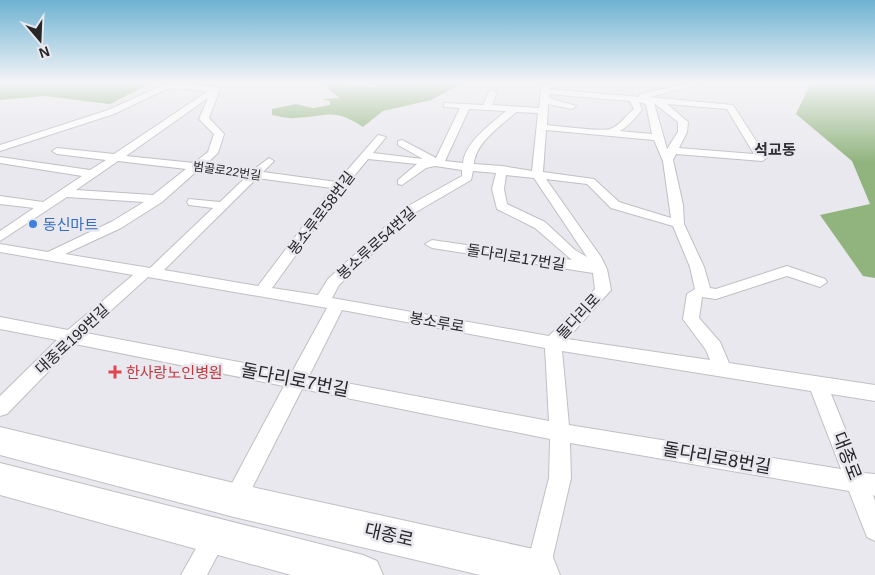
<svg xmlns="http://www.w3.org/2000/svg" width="875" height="575" font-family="Helvetica,'Noto Sans KR',sans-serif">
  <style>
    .forest { fill: #91b47f }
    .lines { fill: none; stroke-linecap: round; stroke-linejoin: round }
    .minor-casing { stroke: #bfbfc4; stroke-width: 2 }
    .primary-casing { stroke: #bfbfc4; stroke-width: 2 }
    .minor { fill: #fff; fill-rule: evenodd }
    .primary { fill: #fff; fill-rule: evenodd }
    .shop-dot { fill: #3f7fe0; stroke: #e8e8ee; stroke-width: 2 }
    .health-dot { fill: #e0444e; stroke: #e8e8ee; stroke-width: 2 }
    .labels { text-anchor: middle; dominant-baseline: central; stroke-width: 5; stroke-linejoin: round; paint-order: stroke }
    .far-street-label { font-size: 12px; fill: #262628; stroke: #e8e8ee }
    .far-quarter-label { font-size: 15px; font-weight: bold; fill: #2f2f33; stroke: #e8e8ee }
    .street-label { font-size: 15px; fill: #262628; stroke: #e8e8ee }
    .shop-label { font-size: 15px; fill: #366cbe; stroke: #e8e8ee; text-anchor: start }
    .health-label { font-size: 15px; fill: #be3a42; stroke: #e8e8ee; text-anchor: start }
    .near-street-label { font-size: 18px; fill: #262628; stroke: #e8e8ee }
  </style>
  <rect width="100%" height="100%" fill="#e8e8ee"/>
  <g class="forest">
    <path d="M0,82H153L110,104L44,96L0,100Z"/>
    <path d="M325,82L376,87L378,85L375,82H458L457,86L431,100L383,111L363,127C332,107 328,117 295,118C288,119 279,116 272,115V109L296,104L313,108L330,105V101L321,99L340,98L329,90Z"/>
    <path d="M811,82H875V278L863,276L820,215L870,204L852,161L796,114Z"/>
  </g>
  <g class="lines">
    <defs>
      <g id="minor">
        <path d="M170,82L216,87L220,89L209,118L224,134L218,153L205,165L252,171L269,158L274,161L263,172L337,182L378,135L386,137L373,153L423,159L398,145V141L402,140L436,158L460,108L444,107V103L483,105L490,90L497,92L492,105L539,108L542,82H550L549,89L639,97L640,94L695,82H708L649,97L733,105L767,158L762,161L676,154L673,160L683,205L684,224L704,267L710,288L716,289L787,266L825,279L827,282L820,287L787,276L716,299L702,297L699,318L720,342L729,363L875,385V401L831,394L863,473L875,474V496L873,495L875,501V541L867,537L849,491L570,443L571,478L550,569L548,575H528L526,569L549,478L550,439L302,389L242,508L234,511L226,508L223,500L284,386L75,344L7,414L0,416V396L57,340L0,329V317L68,330L133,275L0,252V244L48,252L111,222L144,202L67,197L0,241V231L34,208L0,204V196L43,202L82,176L0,163V157L90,170L106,160L57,154L52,151L57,148L114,154L208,91L169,88L114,114L0,151V145L108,110ZM549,94L630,101L634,109C625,116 621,125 610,129C601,132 559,126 547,125L548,104L572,109L576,106L549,98ZM208,98L199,119L214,134L208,152L194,163L126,156ZM639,102L646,104L652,134L620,131C630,125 635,118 642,110ZM654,103L678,122V132L667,149ZM667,104L727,109L754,154L679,148L687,132L688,122ZM469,109L506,111C491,124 465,142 463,163L445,161ZM516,112L538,113L532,171L502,166L474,164C475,143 501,126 516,112ZM546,130L654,140L663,161L671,218L619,202L594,179L543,172ZM368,159L417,164L398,180V184L402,185L426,168L435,166L462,170V176L408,206L328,279L318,295L272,288L344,188ZM118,161L186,169L153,195L76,190ZM198,170L246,177L220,202L189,199L187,202L189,205L213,208L150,268L65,254L121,228L162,202ZM473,171L496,173L492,189L497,209L535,228L572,260L432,240L425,244L432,248L593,273L595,289L549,336L332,298L339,285L416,212L471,180ZM506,175L534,178L587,257L575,250L545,222L507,204L504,189ZM257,178L332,188L258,286L164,270ZM546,179L587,184L611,208L673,226L690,267L695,289L687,294L683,319L706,350L710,360L567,339L611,290L607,269L601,257ZM148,277L327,308L292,372L86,333ZM342,310L545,348L549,421L309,376ZM562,351L811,391L841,469L569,425Z"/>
        <path d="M215,525L223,529L227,537L207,575H181L207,529Z"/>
      </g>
      <g id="primary">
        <path d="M0,427L234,483L538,550L552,555L560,575H480L234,517L0,455Z"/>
        <path d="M0,463L363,555L377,561L383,575H291L0,495Z"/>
      </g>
    </defs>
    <use href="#minor" class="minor-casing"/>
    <use href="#primary" class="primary-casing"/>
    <use href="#minor" class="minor"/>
    <use href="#primary" class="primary"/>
  </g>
  <linearGradient id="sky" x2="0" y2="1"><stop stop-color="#6eb2d2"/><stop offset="0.51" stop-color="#f5f5f7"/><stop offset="1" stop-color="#f5f5f7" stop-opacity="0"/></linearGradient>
  <rect width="875" height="162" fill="url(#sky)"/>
  <circle class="shop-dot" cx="33" cy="224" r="5"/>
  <path class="health-dot" d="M112.5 364.5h5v5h5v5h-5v5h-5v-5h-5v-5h5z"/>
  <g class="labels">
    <g class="far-street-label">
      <text transform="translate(227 171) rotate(8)">범골로22번길</text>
    </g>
    <g class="far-quarter-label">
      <text x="775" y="149">석교동</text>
    </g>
    <g class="street-label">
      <text transform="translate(321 213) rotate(-53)">봉소루로58번길</text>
      <text transform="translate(376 243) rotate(-42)">봉소루로54번길</text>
      <text transform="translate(516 257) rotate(9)">돌다리로17번길</text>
      <text transform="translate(578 316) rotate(-47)">돌다리로</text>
      <text transform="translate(437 322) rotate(10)">봉소루로</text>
      <text transform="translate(72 339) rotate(-43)">대종로199번길</text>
    </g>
    <g class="shop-label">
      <text x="43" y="224">동신마트</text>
    </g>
    <g class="health-label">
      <text x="126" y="372">한사랑노인병원</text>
    </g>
    <g class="near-street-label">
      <text transform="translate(295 380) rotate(11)">돌다리로7번길</text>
      <text transform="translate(847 456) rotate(69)">대종로</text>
      <text transform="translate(717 458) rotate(10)">돌다리로8번길</text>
      <text transform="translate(389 535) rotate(13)">대종로</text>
    </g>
  </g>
  <g transform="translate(40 40) rotate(161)" stroke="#e8e8ee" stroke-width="4" paint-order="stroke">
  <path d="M0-4L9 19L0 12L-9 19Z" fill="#262628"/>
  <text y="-8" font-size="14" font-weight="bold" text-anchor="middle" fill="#262628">N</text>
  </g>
</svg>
